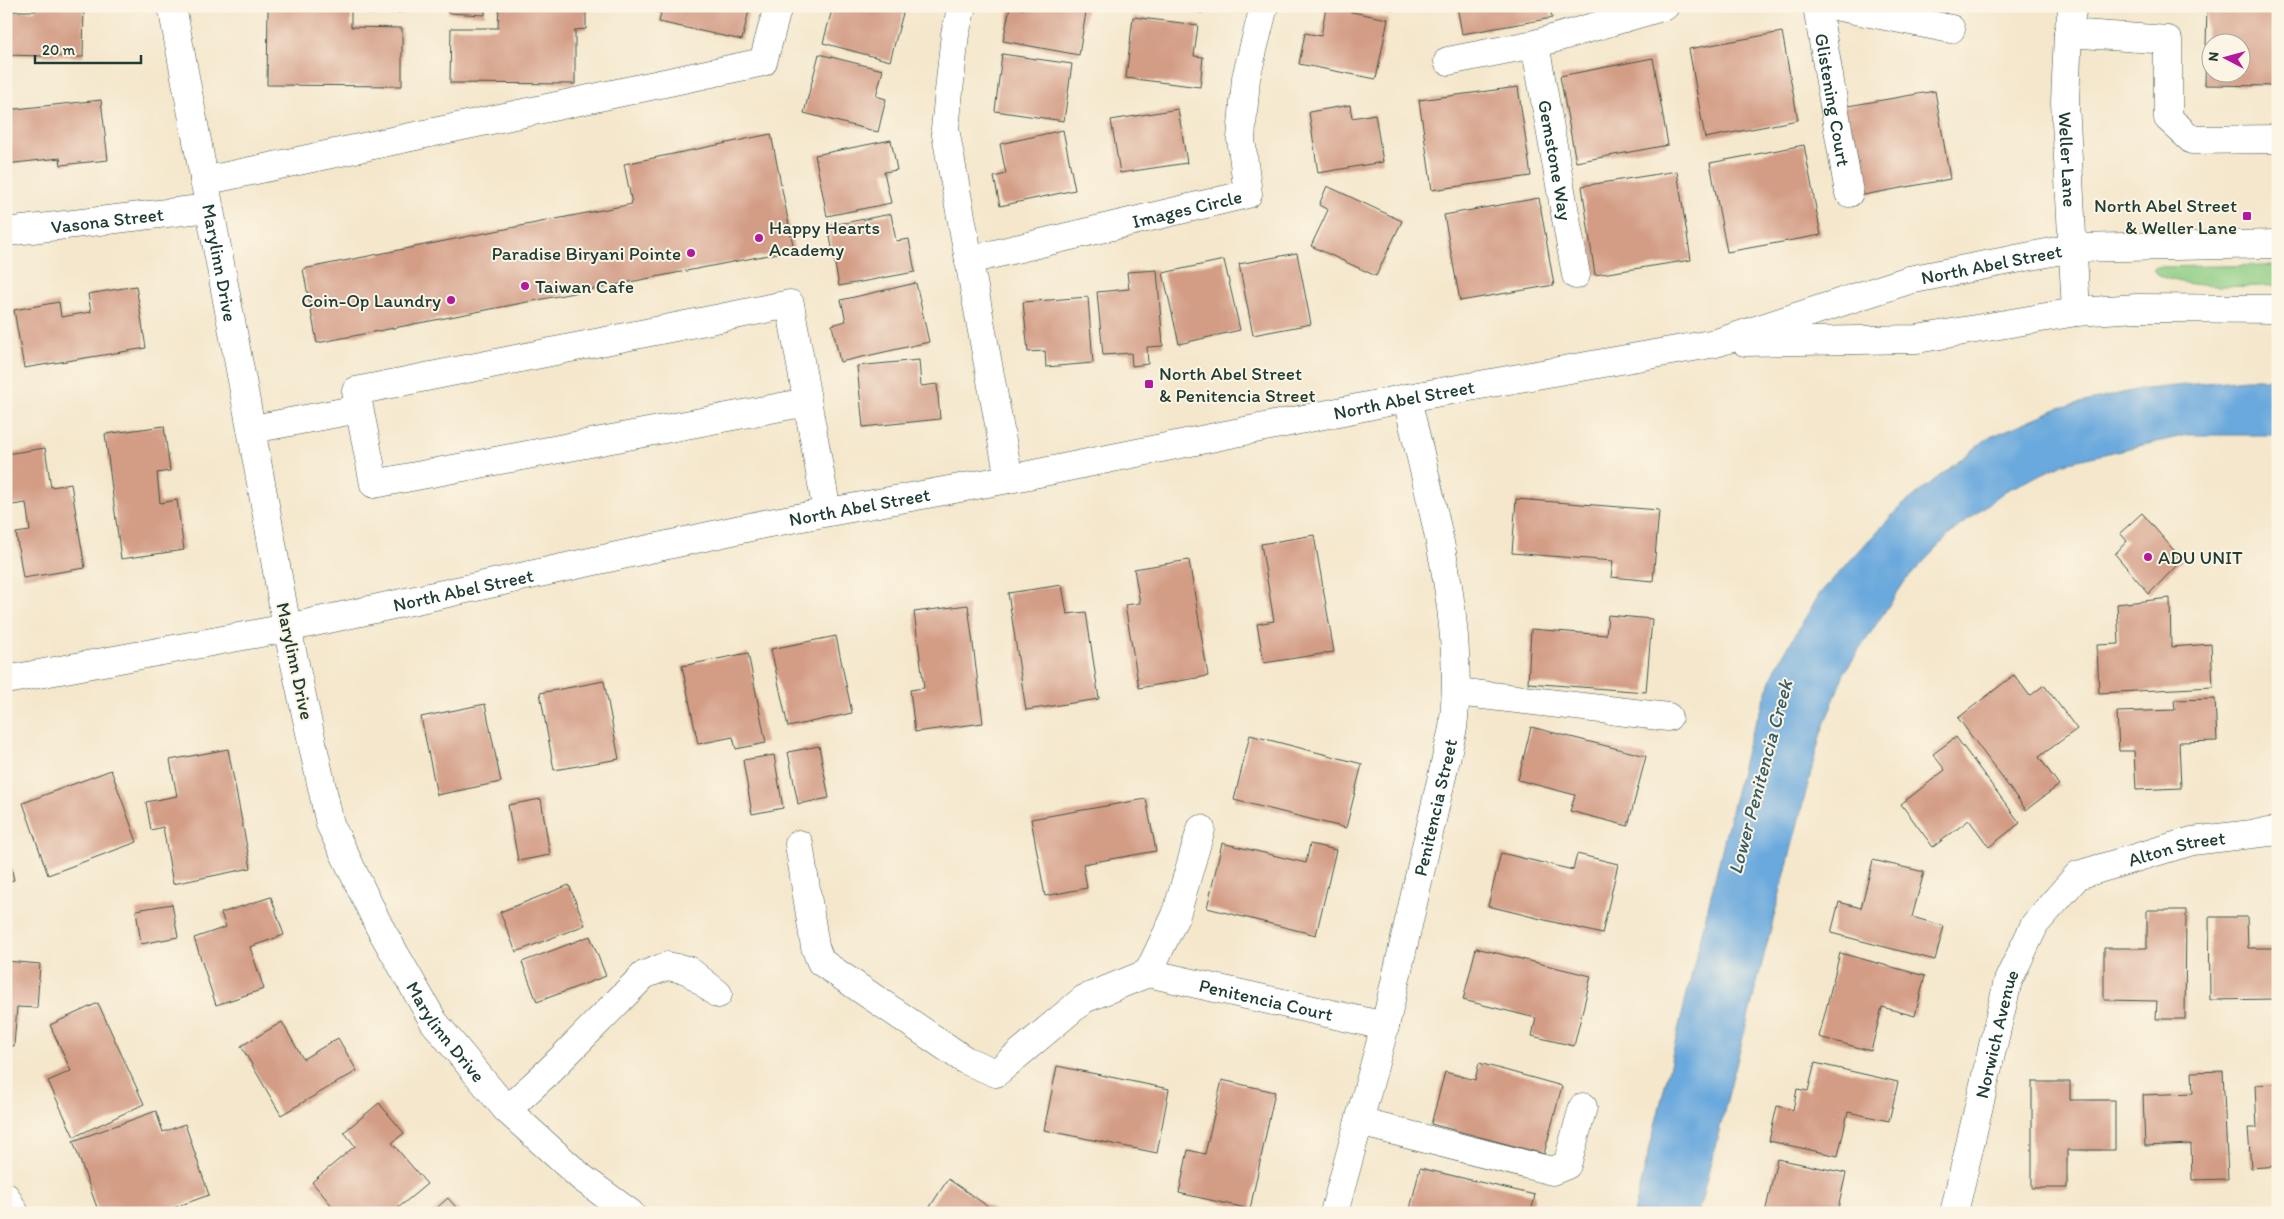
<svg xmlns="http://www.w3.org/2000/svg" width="2284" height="1219" font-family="Itim,sans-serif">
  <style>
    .green { fill: #8dcd84; stroke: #56855c }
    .water { fill: #6aa9dd; stroke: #447388 }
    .building { fill: #d39c85; fill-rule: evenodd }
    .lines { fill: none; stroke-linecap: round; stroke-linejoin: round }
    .minor-casing { stroke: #3f564b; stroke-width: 29 }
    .major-casing { stroke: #3f564b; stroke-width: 29 }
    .minor { stroke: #fff; stroke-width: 28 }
    .major { stroke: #fff; stroke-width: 28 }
    .poi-dot { fill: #b5179e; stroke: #fcf5e5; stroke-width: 2 }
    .labels { text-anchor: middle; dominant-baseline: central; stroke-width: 4; stroke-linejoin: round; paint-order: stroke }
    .street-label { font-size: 19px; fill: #1f3d34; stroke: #fcf5e5 }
    .poi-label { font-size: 19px; fill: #1f3d34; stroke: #fcf5e5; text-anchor: start }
    .water-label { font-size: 20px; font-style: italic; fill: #365d67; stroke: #fcf5e5 }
  </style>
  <rect width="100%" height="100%" fill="#fcf5e5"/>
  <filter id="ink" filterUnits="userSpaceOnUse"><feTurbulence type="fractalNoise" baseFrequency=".02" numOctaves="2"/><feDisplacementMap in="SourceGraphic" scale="10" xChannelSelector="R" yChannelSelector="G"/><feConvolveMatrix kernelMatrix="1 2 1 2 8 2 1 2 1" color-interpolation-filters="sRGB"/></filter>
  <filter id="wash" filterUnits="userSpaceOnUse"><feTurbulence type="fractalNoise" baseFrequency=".0096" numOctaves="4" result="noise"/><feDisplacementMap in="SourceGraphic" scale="20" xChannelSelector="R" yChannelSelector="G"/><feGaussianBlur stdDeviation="1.12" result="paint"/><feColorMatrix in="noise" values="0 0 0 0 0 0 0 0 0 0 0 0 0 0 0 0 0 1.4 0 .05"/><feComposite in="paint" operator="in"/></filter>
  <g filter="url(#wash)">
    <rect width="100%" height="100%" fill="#f4e7cc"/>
    <path class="green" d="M2278,265V285C2252,287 2170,290 2153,270L2156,267Z"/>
    <path class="water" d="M2246,379H2278V435H2187L2065,463L2005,491L1952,532L1905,581L1844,673L1821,733L1698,1213H1634L1747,746L1776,667L1820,593L1899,508L1988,438L2059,408L2135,390Z"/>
    <g id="blocks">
      <g class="building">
        <path d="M36,6H84L83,57L6,55V11H35Z"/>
        <path d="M268,6H351V27L402,28V86L267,85Z"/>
        <path d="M367,6H404V12L367,14Z"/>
        <path d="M448,6H485V15L448,13Z"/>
        <path d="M499,6H586V29L575,30V84L450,83L451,28H498Z"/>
        <path d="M635,6H750L742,40L659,22L661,13Z"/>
        <path d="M833,6H905L890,61L823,43Z"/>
        <path d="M1024,6H1087L1079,55L1003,41L1010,7L1023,9Z"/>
        <path d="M1175,6H1203L1202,13Z"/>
        <path d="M1379,6H1395L1394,10Z"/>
        <path d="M1457,6H1550L1552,18L1462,34Z"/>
        <path d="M1900,6H1948L1944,21Z"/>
        <path d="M2207,6H2278V86L2205,85ZM2212,42H2242V72H2212Z"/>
        <path d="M1326,7L1388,19L1376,79L1299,64L1305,33L1321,36Z"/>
        <path d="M1133,17L1198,25L1194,56L1203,57L1200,87L1126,78Z"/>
        <path d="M1782,32L1798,120L1705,138L1689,49Z"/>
        <path d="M819,54L883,70L876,96L886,99L878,132L804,113Z"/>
        <path d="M1002,54L1072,64L1064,121L995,111Z"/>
        <path d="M1653,58L1668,145L1576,162L1560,76Z"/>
        <path d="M1518,87L1531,176L1432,190L1419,100Z"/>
        <path d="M1935,91L1950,179L1858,196L1842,107Z"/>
        <path d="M101,100L108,160L61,165L60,158L6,164V110Z"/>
        <path d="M1350,105L1352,118L1375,114L1383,162L1318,173L1309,112Z"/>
        <path d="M1178,109L1187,163L1120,173L1111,120Z"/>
        <path d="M1063,130L1075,190L1000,206L994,177L1006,174L1000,144Z"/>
        <path d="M771,134L794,250L317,343L303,269L632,204L624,164Z"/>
        <path d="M891,140L897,170L884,172L891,203L827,216L815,155Z"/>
        <path d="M1804,145L1821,235L1727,252L1710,163Z"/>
        <path d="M1677,171L1691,260L1595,275L1582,186Z"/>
        <path d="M1327,186L1402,221L1376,276L1311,246L1328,210L1319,205Z"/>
        <path d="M1539,198L1554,285L1460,301L1444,215Z"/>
        <path d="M891,214L896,241L909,239L915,272L839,286L828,226Z"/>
        <path d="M1297,253L1311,324L1253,335L1239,264Z"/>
        <path d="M1224,260L1240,330L1179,344L1163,273Z"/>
        <path d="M1157,270L1163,346L1147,347L1148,364L1132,366L1131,353L1103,355L1097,292L1129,289L1127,272Z"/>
        <path d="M916,283L929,342L840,362L832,325L846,321L841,300Z"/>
        <path d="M136,286L146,348L24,368L14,310L59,302L61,317L91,312L88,294Z"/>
        <path d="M1088,297L1093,363L1046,367L1045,351L1028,352L1023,302Z"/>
        <path d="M919,360L921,386L937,384L940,419L863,427L857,366Z"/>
        <path d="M164,426L170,471L157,473L160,503L177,500L184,550L121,559L105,434Z"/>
        <path d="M45,448L51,487L71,484L85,568L23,578L16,533L30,531L26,503L6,506V454Z"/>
        <path d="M1516,499L1659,510L1653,581L1611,577L1613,561L1512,553Z"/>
        <path d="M2142,513L2182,560L2149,594L2115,554L2127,541L2120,533Z"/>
        <path d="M1314,535L1334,652L1264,663L1257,624L1274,621L1261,544Z"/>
        <path d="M1189,560L1208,676L1139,688L1125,605L1140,603L1134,569Z"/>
        <path d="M1062,585L1067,614L1086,612L1099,699L1026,710L1008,593Z"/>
        <path d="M2170,598L2171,647L2211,644L2213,687L2099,693L2097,645L2119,644L2117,604Z"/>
        <path d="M968,605L983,723L915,732L910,690L924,688L914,612Z"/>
        <path d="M1608,615L1652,619L1646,692L1528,683L1531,629L1606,635Z"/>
        <path d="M836,636L852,713L788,727L771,649Z"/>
        <path d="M748,653L766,743L736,749L733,737L698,744L682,666Z"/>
        <path d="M2014,675L2030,696L2044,685L2077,729L2039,757L2059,785L2026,810L1958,718Z"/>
        <path d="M604,681L619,759L554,770L540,693Z"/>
        <path d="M2215,699L2217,741L2179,742L2181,788L2136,790L2134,751H2119L2117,712L2175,710L2174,700Z"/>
        <path d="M485,704L501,782L437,795L421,717Z"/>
        <path d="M1531,727L1646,756L1628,826L1570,811L1575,795L1518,780Z"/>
        <path d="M1250,735L1362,764L1346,828L1234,800Z"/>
        <path d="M1956,737L2020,823L1989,847L1969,820L1933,847L1901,804L1945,770L1933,754Z"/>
        <path d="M819,746L829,798L798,804L788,752Z"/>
        <path d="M228,749L251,868L173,884L163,827L151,830L146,802L177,796L170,760Z"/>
        <path d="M774,755L783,808L752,814L743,760Z"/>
        <path d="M111,770L137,842L48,875L23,803Z"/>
        <path d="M541,799L550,855L518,861L508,805Z"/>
        <path d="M1146,799L1156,851L1083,864L1087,888L1045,896L1031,819Z"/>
        <path d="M1222,843L1306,863L1310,844L1336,850L1316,935L1207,908Z"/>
        <path d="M6,845L14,880L6,882Z"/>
        <path d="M1501,853L1573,870L1577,854L1618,864L1602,934L1488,906Z"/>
        <path d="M1873,860L1924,872L1912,917L1944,926L1935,960L1831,933L1839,902L1861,908Z"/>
        <path d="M569,885L585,925L516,952L500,912Z"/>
        <path d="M271,897L284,935L250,947L264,989L216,1005L194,938L226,927L221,913Z"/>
        <path d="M172,904L178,937L141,944L136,910Z"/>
        <path d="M2147,910H2186L2185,1019H2156L2157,1001L2104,1000V948H2147Z"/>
        <path d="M2209,917H2247L2248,948H2278V999L2210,1000Z"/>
        <path d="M590,936L606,976L537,1002L522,962Z"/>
        <path d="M1476,948L1591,976L1574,1046L1532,1036L1536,1018L1463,1000Z"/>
        <path d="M1840,953L1925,976L1915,1016L1882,1007L1871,1051L1819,1037Z"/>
        <path d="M6,961L40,964L37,1008L17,1007L14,1046L6,1045Z"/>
        <path d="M98,1003L144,1104L74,1137L48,1081L71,1071L50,1025Z"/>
        <path d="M282,1022L303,1059L338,1038L357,1071L281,1115L241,1046Z"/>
        <path d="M1479,1063L1562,1086L1544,1154L1431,1124L1445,1072L1475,1080Z"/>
        <path d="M1815,1063L1898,1082L1889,1121L1848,1112L1838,1156L1769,1141L1777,1106L1793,1110L1797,1089L1808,1091Z"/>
        <path d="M1057,1066L1169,1089L1157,1153L1044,1130Z"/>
        <path d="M2223,1071L2228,1179L2192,1180L2191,1144L2145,1146L2143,1095L2193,1093L2192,1072Z"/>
        <path d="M1222,1080L1275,1092L1250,1209L1179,1193L1188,1150L1205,1154Z"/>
        <path d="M2032,1082H2070V1100H2115V1150H2067V1188H2032Z"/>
        <path d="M2278,1084V1166L2251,1168L2248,1128H2257L2255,1085Z"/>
        <path d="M379,1103L404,1133L392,1143L427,1184L392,1213H338L312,1182L355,1146L344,1132Z"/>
        <path d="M156,1111L163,1132L185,1124L209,1195L159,1213H99L73,1141Z"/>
        <path d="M1777,1159L1846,1173L1837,1213H1765Z"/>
        <path d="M1420,1168L1535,1195L1531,1213H1409Z"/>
        <path d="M948,1179L998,1213H926Z"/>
        <path d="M448,1198L461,1213H431Z"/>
      </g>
    </g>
  </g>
  <g filter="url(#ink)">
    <use href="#blocks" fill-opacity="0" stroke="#3f564b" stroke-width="1"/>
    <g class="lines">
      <defs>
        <g id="minor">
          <path d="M962,6L955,34L945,129L1009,479"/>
          <path id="s1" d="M1817,6L1849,193"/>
          <path d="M1835,6L1951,29"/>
          <path id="s2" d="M2073,6L2068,33L2065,102L2076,312"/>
          <path d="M2068,33L2168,40V118L2192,140L2278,139"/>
          <path id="s3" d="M1535,44L1576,275"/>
          <path d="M1448,61L1535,44L1665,6"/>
          <path d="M204,181L763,62L778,6"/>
          <path id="s4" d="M6,232L209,208"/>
          <path id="s5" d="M969,260L1248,194L1241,139L1246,78L1264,6"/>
          <path d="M807,402L374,484L356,391L790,304L827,512"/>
          <path d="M253,429L359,409"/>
          <path id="s6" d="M287,628L330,824L379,926L434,1022L507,1110L582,1178L630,1213"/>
          <path d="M1457,692L1668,717"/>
          <path d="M799,844L815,947L821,962L965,1060L996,1073L1084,999L1148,973L1176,915L1201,829"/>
          <path id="s7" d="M1148,973L1385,1026"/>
          <path d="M507,1110L549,1071L644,975L667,966L688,970L718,994"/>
          <path d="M1359,1122L1552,1171L1567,1165L1583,1107"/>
          <path d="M6,1197L15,1213"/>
          <path id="s8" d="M1334,1213L1385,1026L1453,728C1466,618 1431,505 1407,398"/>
          <path id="s9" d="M1954,1213L2008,981L2035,924L2078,875L2192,841L2278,831"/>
        </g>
        <g id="major">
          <path id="s10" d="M172,6C210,214 251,421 287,628"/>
          <path d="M1745,342L1917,339L2076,312L2137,308L2278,309"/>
          <path id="s11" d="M6,680L287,628L764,524L1009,479L1407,398L1716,343L1909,280L2072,248L2278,244"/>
        </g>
      </defs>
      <use href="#minor" class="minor-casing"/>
      <use href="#major" class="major-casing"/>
      <use href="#minor" class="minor"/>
      <use href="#major" class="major"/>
    </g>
  </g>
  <g class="poi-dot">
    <rect x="2242" y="211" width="10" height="10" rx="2.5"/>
    <circle cx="759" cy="238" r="5"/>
    <circle cx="691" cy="253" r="5"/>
    <circle cx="525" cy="286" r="5"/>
    <circle cx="451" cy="300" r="5"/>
    <rect x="1144" y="379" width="10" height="10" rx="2.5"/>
    <circle cx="2148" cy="557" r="5"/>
  </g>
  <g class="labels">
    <g class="street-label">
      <text stroke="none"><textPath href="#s1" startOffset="95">Glistening Court</textPath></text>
      <text stroke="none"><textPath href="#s3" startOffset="118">Gemstone Way</textPath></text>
      <text stroke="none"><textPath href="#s2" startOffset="154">Weller Lane</textPath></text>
      <text stroke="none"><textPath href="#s5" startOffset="224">Images Circle</textPath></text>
      <text stroke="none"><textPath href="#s4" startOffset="102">Vasona Street</textPath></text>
      <text stroke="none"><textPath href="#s10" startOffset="261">Marylinn Drive</textPath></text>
      <text stroke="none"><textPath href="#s11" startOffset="2030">North Abel Street</textPath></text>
      <text stroke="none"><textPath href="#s11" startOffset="1426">North Abel Street</textPath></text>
      <text stroke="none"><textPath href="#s11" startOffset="871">North Abel Street</textPath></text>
      <text stroke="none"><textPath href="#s11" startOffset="466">North Abel Street</textPath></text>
      <text transform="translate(295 661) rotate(78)">Marylinn Drive</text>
      <text stroke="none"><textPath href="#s8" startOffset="418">Penitencia Street</textPath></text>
      <text stroke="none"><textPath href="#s9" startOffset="469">Alton Street</textPath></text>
      <text stroke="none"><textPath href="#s7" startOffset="121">Penitencia Court</textPath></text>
      <text stroke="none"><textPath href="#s6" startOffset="439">Marylinn Drive</textPath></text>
      <text stroke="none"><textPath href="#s9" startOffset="184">Norwich Avenue</textPath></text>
    </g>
    <g class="poi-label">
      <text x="2237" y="205" text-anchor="end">North Abel Street<tspan x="2237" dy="22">&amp; Weller Lane</tspan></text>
      <text x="769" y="227">Happy Hearts<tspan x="769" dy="22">Academy</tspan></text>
      <text x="681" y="253" text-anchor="end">Paradise Biryani Pointe</text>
      <text x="535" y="286">Taiwan Cafe</text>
      <text x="441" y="300" text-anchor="end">Coin-Op Laundry</text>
      <text x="1159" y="373">North Abel Street<tspan x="1159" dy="22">&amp; Penitencia Street</tspan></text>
      <text x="2158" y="557">ADU UNIT</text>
    </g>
    <g class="water-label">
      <text transform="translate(1760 777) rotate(-75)">Lower Penitencia Creek</text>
    </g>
  </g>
  <rect width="2284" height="1219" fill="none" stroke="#fcf5e5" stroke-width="25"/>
  <g transform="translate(2226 58) rotate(276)"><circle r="24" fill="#fcf5e5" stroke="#a4ab9e"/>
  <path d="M0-4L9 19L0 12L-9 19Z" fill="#b5179e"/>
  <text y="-8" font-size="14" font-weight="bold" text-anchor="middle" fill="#1f3d34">N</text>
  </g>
  <path d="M35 55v8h106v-8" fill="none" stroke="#1f3d34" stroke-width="2.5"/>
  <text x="42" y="55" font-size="15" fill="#1f3d34" stroke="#fcf5e5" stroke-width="4" paint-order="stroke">20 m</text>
</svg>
